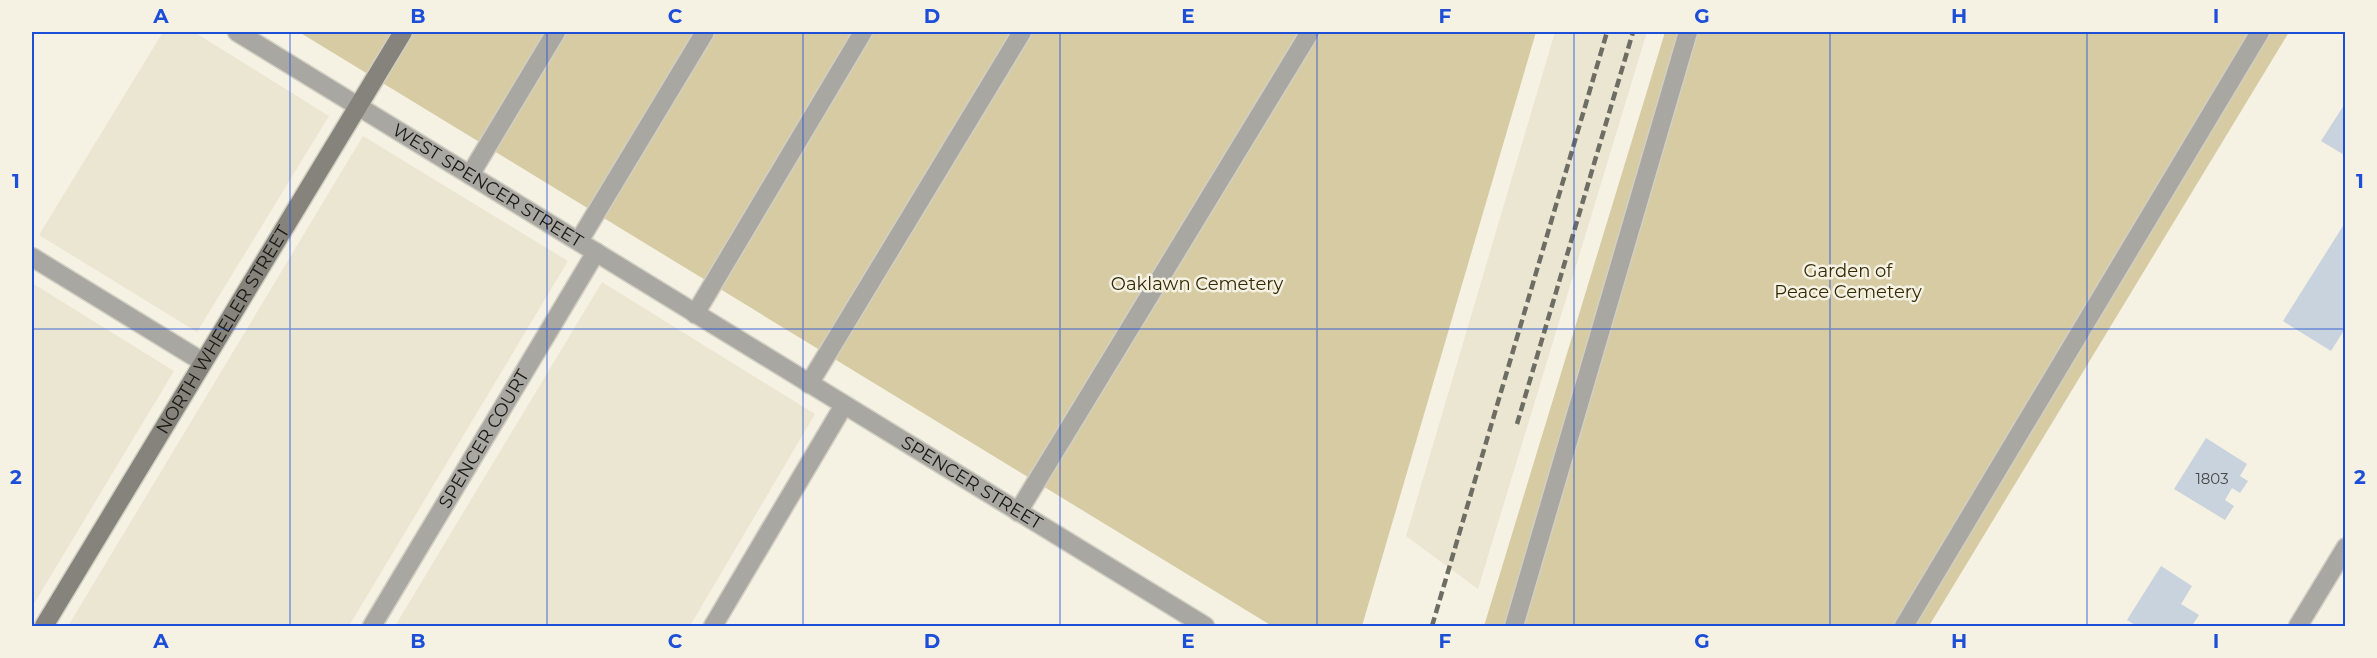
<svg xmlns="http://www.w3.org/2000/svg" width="2377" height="658" font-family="Montserrat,sans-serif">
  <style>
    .built { fill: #ebe6d1 }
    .green { fill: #d6cba3 }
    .building { fill: #c9d3dd }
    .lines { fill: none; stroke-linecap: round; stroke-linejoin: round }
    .lane-casing { stroke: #d2cfc3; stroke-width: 21 }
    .street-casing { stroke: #d2cfc3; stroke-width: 21 }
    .secondary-casing { stroke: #d2cfc3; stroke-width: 21 }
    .lane { stroke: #a9a7a2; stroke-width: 18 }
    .street { stroke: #a9a7a2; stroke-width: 18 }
    .secondary { stroke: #85837b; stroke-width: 18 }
    .rail { stroke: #6e6d64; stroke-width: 4.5; stroke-dasharray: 9 4.5; stroke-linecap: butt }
    .grid { fill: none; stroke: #1d4ed8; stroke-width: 1.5; stroke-opacity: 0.55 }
    .labels { text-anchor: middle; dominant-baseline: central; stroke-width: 5; stroke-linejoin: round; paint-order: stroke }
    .number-label { font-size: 15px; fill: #454746 }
    .street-label { font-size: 18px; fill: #191813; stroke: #f5f2e4 }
    .park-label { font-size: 18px; fill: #332903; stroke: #f5f2e4 }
    .neatline { fill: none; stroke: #1d4ed8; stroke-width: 2 }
    .grid-label { font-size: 20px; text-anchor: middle; font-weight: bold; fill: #1d4ed8 }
  </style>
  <rect width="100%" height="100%" fill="#f5f2e4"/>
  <g class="built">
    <path d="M163,32H194L329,116L197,332L39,235Z"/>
    <path d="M1555,32H1647L1478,589L1406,536Z"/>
    <path d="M363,136L568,261L349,626H68Z"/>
    <path d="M602,282L815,414L690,626H395Z"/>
    <path d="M32,283L174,371L32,607Z"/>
  </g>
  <g class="green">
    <path d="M299,32H1536L1362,626H1272Z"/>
    <path d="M1665,32H2289L1929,626H1484Z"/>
  </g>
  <g class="building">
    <path d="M2346,102V156L2321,141Z"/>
    <path d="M2346,221V327L2331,351L2283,321Z"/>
    <path d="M2206,438L2247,464L2240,476L2248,481L2240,493L2232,488L2225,500L2234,506L2225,520L2174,489Z"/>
    <path d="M2161,566L2192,586L2181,604L2199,615L2192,626H2137L2127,620Z"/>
  </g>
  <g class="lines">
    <defs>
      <g id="lane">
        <path d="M470,175L556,32"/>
        <path d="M579,241L705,32"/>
        <path d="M695,314L863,32"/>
        <path d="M809,384L1022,32"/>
        <path d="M1018,512L1310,32"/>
        <path d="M1514,626L1688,32"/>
        <path d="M1904,626L2260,32"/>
      </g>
      <g id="street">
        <path id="s1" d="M237,32L1205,626"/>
        <path d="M32,257L203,362"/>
        <path id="s2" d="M372,626L596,252"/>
        <path d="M713,626L844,405"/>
        <path d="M2298,626L2346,547"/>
      </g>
      <g id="secondary">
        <path id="s3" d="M44,626L403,32"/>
      </g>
    </defs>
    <use href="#lane" class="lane-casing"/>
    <use href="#street" class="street-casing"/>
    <use href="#secondary" class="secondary-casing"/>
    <use href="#lane" class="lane"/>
    <use href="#street" class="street"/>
    <use href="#secondary" class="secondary"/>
    <g class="rail">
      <path d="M1517,424L1633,32"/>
      <path d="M1432,626L1607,32"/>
    </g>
  </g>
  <path class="grid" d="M290,32V626M547,32V626M803,32V626M1060,32V626M1317,32V626M1574,32V626M1830,32V626M2087,32V626M32,329H2346"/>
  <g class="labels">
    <g class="number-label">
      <text x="2212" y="478">1803</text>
    </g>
    <g class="street-label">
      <text stroke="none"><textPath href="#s1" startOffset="294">WEST SPENCER STREET</textPath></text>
      <text stroke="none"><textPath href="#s3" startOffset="346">NORTH WHEELER STREET</textPath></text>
      <text stroke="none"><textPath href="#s2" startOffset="218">SPENCER COURT</textPath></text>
      <text stroke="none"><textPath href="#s1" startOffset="862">SPENCER STREET</textPath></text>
    </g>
    <g class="park-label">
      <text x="1848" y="271">Garden of<tspan x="1848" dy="21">Peace Cemetery</tspan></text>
      <text x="1197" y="284">Oaklawn Cemetery</text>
    </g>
  </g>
  <rect width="2377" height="658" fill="none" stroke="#f5f2e4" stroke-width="66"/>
  <rect x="33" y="33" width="2311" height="592" class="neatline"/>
  <g class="grid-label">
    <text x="161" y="23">A</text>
    <text x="418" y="23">B</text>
    <text x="675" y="23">C</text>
    <text x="932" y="23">D</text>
    <text x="1188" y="23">E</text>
    <text x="1445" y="23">F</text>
    <text x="1702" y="23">G</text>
    <text x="1959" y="23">H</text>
    <text x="2216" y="23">I</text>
    <text x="16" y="188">1</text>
    <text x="2360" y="188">1</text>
    <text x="16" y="484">2</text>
    <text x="2360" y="484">2</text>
    <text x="161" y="648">A</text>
    <text x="418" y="648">B</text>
    <text x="675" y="648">C</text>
    <text x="932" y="648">D</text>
    <text x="1188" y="648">E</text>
    <text x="1445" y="648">F</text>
    <text x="1702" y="648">G</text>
    <text x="1959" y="648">H</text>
    <text x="2216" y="648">I</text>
  </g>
</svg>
